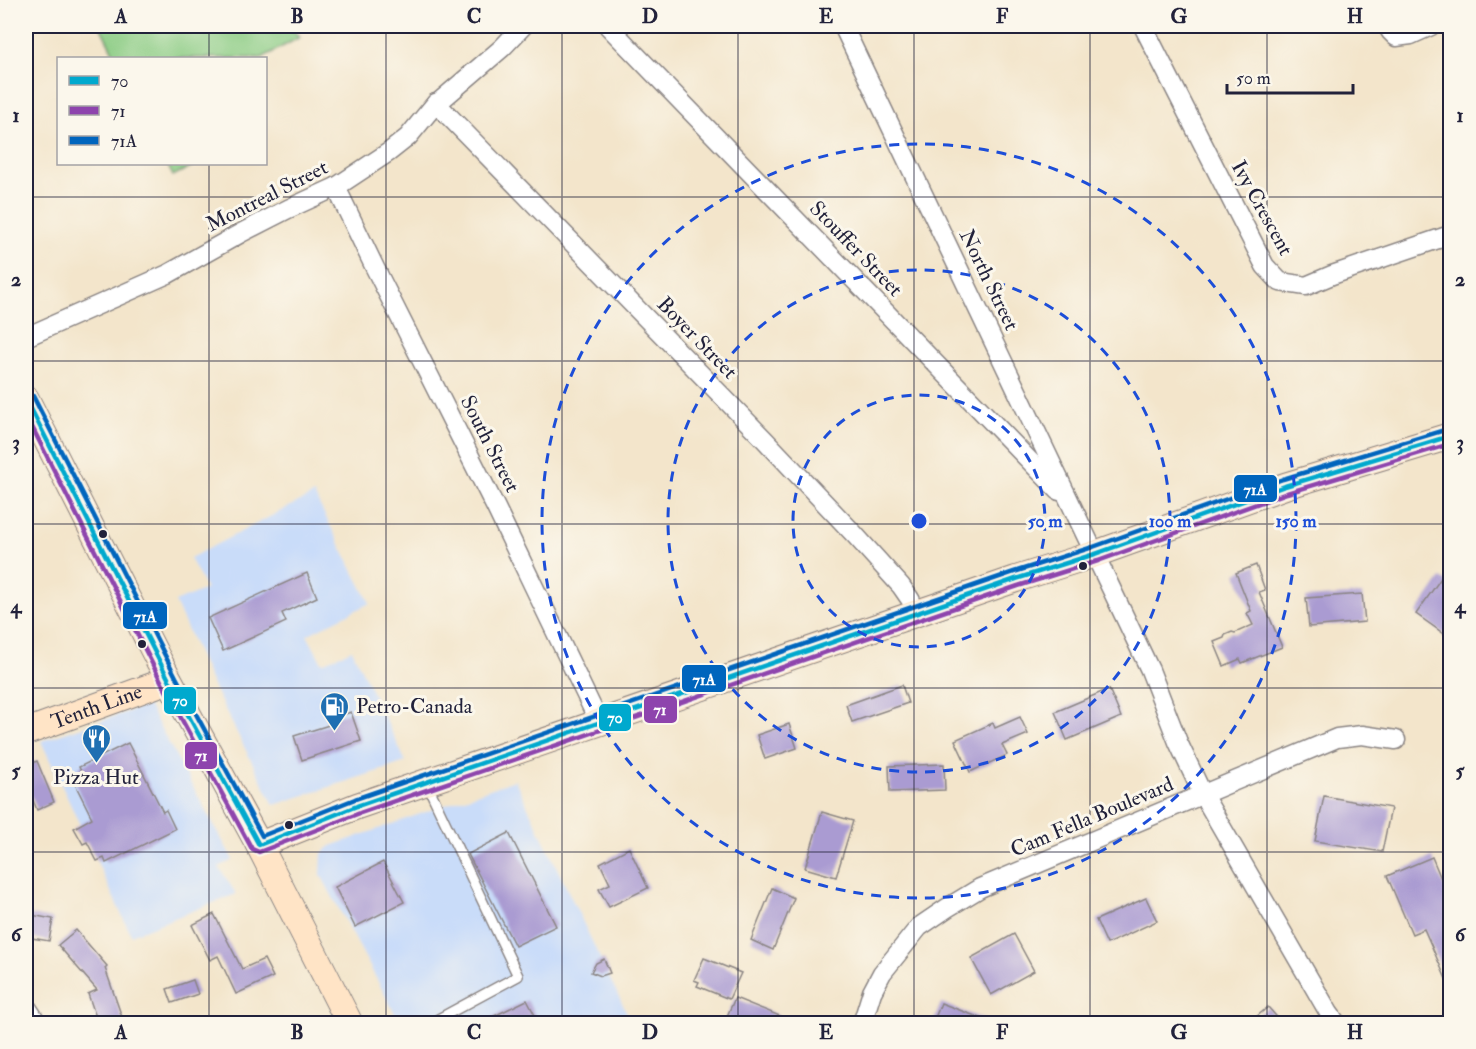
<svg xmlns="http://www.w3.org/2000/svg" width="1476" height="1049" font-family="'IM FELL Double Pica',serif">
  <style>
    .built { fill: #c9dcf9 }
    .green { fill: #8bcc84; stroke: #567760; stroke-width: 1.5 }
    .building { fill: #aa9bd2 }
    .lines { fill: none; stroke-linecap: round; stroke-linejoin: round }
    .lane-casing { stroke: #8a8483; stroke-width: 12 }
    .street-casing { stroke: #8a8483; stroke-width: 21 }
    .secondary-casing { stroke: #8a8483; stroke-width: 28 }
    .lane { stroke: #fff; stroke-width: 9 }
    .street { stroke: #fff; stroke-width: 18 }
    .secondary { stroke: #ffe4c6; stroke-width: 26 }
    .bus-1-casing { stroke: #fbf7ec; stroke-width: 9 }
    .bus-2-casing { stroke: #fbf7ec; stroke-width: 9 }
    .bus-3-casing { stroke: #fbf7ec; stroke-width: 9 }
    .bus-1 { stroke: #00a9ce; stroke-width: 4.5 }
    .bus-2 { stroke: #8e44ad; stroke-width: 4.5 }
    .bus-3 { stroke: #0065bd; stroke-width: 4.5 }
    .grid { fill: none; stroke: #22223b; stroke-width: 1.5; stroke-opacity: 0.55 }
    .ring { fill: none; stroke: #1d4ed8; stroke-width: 3; stroke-dasharray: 10 8 }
    .bus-dot { fill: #22223b; stroke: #fbf7ec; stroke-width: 2 }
    .labels { text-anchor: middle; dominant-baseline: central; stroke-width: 6; stroke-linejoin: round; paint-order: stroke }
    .street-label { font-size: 21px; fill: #22223b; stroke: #fbf7ec }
    .poi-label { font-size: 21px; fill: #22223b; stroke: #fbf7ec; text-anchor: start }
    .centre { fill: #1d4ed8; stroke: #fbf7ec; stroke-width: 3 }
    .ring-label { font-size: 18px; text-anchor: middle; font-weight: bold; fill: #1d4ed8; stroke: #fbf7ec; stroke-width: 6; stroke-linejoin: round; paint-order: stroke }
    .line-badge { stroke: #fbf7ec; stroke-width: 2 }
    .badge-label { font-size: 16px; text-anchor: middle; font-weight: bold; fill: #fff }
    .neatline { fill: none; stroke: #22223b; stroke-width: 2 }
    .grid-label { font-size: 20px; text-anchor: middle; font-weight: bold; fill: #22223b }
  </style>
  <rect width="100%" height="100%" fill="#fbf7ec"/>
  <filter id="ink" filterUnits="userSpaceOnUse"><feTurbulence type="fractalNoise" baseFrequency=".0167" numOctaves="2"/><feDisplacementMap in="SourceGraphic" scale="12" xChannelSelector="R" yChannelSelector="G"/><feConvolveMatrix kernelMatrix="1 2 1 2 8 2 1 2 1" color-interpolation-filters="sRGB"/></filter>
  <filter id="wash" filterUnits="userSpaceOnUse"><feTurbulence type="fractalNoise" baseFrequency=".008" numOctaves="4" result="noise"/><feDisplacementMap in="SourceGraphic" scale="24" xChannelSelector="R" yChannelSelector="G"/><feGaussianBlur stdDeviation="1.35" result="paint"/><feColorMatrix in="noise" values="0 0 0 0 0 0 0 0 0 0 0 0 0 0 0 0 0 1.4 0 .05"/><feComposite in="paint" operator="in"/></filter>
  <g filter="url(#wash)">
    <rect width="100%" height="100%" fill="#f3e5cb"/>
    <g class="built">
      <path d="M314,494L370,603L307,635L322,663L352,650L406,762L274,805L212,684L175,602L206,589L190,558Z"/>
      <path d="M148,705L233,860L219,867L236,894L131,935L41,741Z"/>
      <path d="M515,780L612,983L632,1023H400L321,875L322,853L331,846Z"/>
    </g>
    <g class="green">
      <path d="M100,26H288L300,37L262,58H116Z"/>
      <path d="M167,164H196L173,176Z"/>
    </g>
    <g id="blocks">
      <g class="building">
        <path d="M1256,565L1265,590L1259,592L1282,647L1242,663L1240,659L1224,666L1214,642L1224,638L1225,635L1232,632L1235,633L1253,625L1247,613L1251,611L1236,573Z"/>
        <path d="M307,573L317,597L282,613L286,622L223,651L208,618Z"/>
        <path d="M1441,578L1450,584V638L1416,614Z"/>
        <path d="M1362,594L1365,622L1309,627L1306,598Z"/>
        <path d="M902,685L908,703L852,722L846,705Z"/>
        <path d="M1109,689L1121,717L1067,740L1055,712Z"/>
        <path d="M351,712L361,741L302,760L294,736L329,725L327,720Z"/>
        <path d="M1020,717L1028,734L1002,745L1007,755L970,772L955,740L993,723L995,728Z"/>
        <path d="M789,724L797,748L765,759L757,735Z"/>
        <path d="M128,743L163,812L166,810L175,829L106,863L104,858L97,861L87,842L83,844L74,828L92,818L75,784L85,779L79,767Z"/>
        <path d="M37,761L54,802L37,810L26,783V766Z"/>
        <path d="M944,764L945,790L890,792L889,766Z"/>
        <path d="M1324,796L1391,808L1382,852L1315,841Z"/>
        <path d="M822,812L853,821L836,877L805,868Z"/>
        <path d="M509,833L556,926L515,946L468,854Z"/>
        <path d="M629,848L648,888L609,907L599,889L610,884L600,863Z"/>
        <path d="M1432,857L1450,900V988L1424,929L1412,934L1387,876Z"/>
        <path d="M383,862L404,902L355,927L335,887Z"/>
        <path d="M772,888L794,898L773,950L751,940Z"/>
        <path d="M1146,898L1157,921L1107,944L1096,920Z"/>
        <path d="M26,914L53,919L49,941L26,937Z"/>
        <path d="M214,914L242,969L264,959L273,977L236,994L218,956L210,960L192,925Z"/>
        <path d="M76,930L107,966L105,968L124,1023H98L88,994L97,990L58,945Z"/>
        <path d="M1014,934L1034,971L991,995L971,958Z"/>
        <path d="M704,958L741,973L729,999L697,986L699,982L694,980Z"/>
        <path d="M604,959L610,973L601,976L591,972L596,963Z"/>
        <path d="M193,980L198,994L172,1003L167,989Z"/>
        <path d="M735,998L797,1023H724Z"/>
        <path d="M527,1000L539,1023H480Z"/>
        <path d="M941,1003L991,1022V1023H933Z"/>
        <path d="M1268,1007L1282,1023H1249Z"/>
      </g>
    </g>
  </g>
  <g filter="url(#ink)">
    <use href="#blocks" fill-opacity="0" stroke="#8a8483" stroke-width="1.5"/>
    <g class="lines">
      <defs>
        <path id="lane" d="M427,784L518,976L429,1024"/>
        <g id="street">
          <path d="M608,26L1059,491"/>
          <path d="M843,26L1150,670L1178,742L1203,795L1329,1013L1337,1024"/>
          <path d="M1143,26L1265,266L1280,282L1306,286L1332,275L1450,235"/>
          <path d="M1390,26V31L1396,37L1411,35L1431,26"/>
          <path d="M436,103L764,439L855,535L901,586L910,599L917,613"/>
          <path d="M336,187L375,268L496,508L599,722"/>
          <path d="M26,337L168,274L241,233L288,209L336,187L389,152L408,137L436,103L439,102L502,48L523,26"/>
          <path d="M26,1006L38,1024"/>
          <path d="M862,1024L872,992L882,973L919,927L947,908L980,888L1337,738L1362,735L1396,740"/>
        </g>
        <g id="secondary">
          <path d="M26,399L159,661L259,845L350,1024"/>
          <path id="s1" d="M26,732L169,680"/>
          <path d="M259,845L357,806L1016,579L1095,554L1285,486L1450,436"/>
        </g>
      </defs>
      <use href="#lane" class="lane-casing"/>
      <use href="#street" class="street-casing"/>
      <use href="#secondary" class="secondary-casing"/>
      <use href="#lane" class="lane"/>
      <use href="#street" class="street"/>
      <use href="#secondary" class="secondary"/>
      <defs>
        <path id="bus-1" d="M26,399L169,680L259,845L357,806L1016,579L1095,554L1285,486L1450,436"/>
        <path id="bus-2" d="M26,415L162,683L252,849L259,852L360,813L1018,586L1098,561L1287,493L1450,444"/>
        <path id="bus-3" d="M33,396L176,677L262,836L355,799L1014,572L1093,547L1283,479L1448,429"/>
      </defs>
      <use href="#bus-1" class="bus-1-casing"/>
      <use href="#bus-2" class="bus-2-casing"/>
      <use href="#bus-3" class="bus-3-casing"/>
      <use href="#bus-1" class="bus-1"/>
      <use href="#bus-2" class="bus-2"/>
      <use href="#bus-3" class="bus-3"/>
    </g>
  </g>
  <path class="grid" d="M209,26V58M386,26V1024M562,26V1024M738,26V1024M914,26V1024M1090,26V1024M1267,26V1024M209,164V1024M26,197H1450M26,361H1450M26,524H1450M26,688H1450M26,852H1450"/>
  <g class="ring">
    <circle cx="919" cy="521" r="126"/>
    <circle cx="919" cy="521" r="251"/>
    <circle cx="919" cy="521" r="377"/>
  </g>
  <defs>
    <symbol id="fuel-pin" viewBox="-11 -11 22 30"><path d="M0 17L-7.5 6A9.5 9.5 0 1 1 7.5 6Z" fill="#1f6fb2" stroke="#fbf7ec"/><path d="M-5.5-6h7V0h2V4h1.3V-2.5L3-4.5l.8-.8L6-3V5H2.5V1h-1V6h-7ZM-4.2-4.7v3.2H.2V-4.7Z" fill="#fff"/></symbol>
    <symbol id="restaurant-pin" viewBox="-11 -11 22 30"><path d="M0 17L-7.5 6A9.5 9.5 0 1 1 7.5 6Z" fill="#1f6fb2" stroke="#fbf7ec"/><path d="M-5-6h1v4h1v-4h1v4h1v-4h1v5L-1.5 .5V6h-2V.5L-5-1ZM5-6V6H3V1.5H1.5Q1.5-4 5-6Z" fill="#fff"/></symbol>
  </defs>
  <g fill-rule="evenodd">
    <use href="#fuel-pin" x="318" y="690" width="33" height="45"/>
    <use href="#restaurant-pin" x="80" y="722" width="33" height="45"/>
  </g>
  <g class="bus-dot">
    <circle cx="103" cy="534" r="5"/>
    <circle cx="1083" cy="566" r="5"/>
    <circle cx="142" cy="644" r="5"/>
    <circle cx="289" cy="825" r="5"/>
  </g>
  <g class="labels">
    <g class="street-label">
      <text transform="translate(267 196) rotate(-27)">Montreal Street</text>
      <text transform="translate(1262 208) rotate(61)">Ivy Crescent</text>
      <text transform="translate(856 249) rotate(46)">Stouffer Street</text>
      <text transform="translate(989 280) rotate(64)">North Street</text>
      <text transform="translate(697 338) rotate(46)">Boyer Street</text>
      <text transform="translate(490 444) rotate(63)">South Street</text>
      <text stroke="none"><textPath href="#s1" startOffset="75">Tenth Line</textPath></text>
      <text transform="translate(1092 817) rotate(-23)">Cam Fella Boulevard</text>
    </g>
    <g class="poi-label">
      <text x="356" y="706">Petro-Canada</text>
      <text x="96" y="777" text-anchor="middle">Pizza Hut</text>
    </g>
  </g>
  <circle cx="919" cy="521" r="9" class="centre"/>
  <g class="ring-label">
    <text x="1045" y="527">50 m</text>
    <text x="1170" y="527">100 m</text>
    <text x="1296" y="527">150 m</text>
  </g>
  <g class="line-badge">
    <rect x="1233" y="474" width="45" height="29" rx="6" fill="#0065bd"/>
    <rect x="122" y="601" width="46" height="29" rx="6" fill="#0065bd"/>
    <rect x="681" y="664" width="46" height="29" rx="6" fill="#0065bd"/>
    <rect x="163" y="686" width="34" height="29" rx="6" fill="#00a9ce"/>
    <rect x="643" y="695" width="35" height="29" rx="6" fill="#8e44ad"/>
    <rect x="598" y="703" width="34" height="29" rx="6" fill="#00a9ce"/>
    <rect x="184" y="741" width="34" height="29" rx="6" fill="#8e44ad"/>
  </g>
  <g class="badge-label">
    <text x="1255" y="495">71A</text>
    <text x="145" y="622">71A</text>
    <text x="704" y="685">71A</text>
    <text x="180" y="706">70</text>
    <text x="660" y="715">71</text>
    <text x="615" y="723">70</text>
    <text x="201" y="761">71</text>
  </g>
  <rect width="1476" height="1049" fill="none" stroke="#fbf7ec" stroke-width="66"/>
  <rect x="57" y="57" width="210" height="108" fill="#fbf7ec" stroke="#a4a2a5" stroke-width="1.5"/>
  <rect x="69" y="76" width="30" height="9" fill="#00a9ce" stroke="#a4a2a5" stroke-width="1.5"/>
  <text x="111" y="87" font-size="18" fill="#22223b">70</text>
  <rect x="69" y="106" width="30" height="9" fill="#8e44ad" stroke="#a4a2a5" stroke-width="1.5"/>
  <text x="111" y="117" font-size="18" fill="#22223b">71</text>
  <rect x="69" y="136" width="30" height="9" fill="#0065bd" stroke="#a4a2a5" stroke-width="1.5"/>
  <text x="111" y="147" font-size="18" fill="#22223b">71A</text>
  <path d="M1227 84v9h126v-9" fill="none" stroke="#22223b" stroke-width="3"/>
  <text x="1236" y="84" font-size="18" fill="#22223b" stroke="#fbf7ec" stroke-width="4.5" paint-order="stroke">50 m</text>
  <rect x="33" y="33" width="1410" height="983" class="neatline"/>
  <g class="grid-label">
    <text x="121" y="23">A</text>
    <text x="297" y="23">B</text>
    <text x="474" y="23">C</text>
    <text x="650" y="23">D</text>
    <text x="826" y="23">E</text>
    <text x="1002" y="23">F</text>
    <text x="1179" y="23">G</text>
    <text x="1355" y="23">H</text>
    <text x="16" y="122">1</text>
    <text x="1460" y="122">1</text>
    <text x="16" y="286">2</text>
    <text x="1460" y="286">2</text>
    <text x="16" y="449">3</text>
    <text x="1460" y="449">3</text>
    <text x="16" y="613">4</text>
    <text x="1460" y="613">4</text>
    <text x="16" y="777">5</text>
    <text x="1460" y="777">5</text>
    <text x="16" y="941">6</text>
    <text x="1460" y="941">6</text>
    <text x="121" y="1039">A</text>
    <text x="297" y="1039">B</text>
    <text x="474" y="1039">C</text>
    <text x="650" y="1039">D</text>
    <text x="826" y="1039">E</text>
    <text x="1002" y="1039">F</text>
    <text x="1179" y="1039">G</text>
    <text x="1355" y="1039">H</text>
  </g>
</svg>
